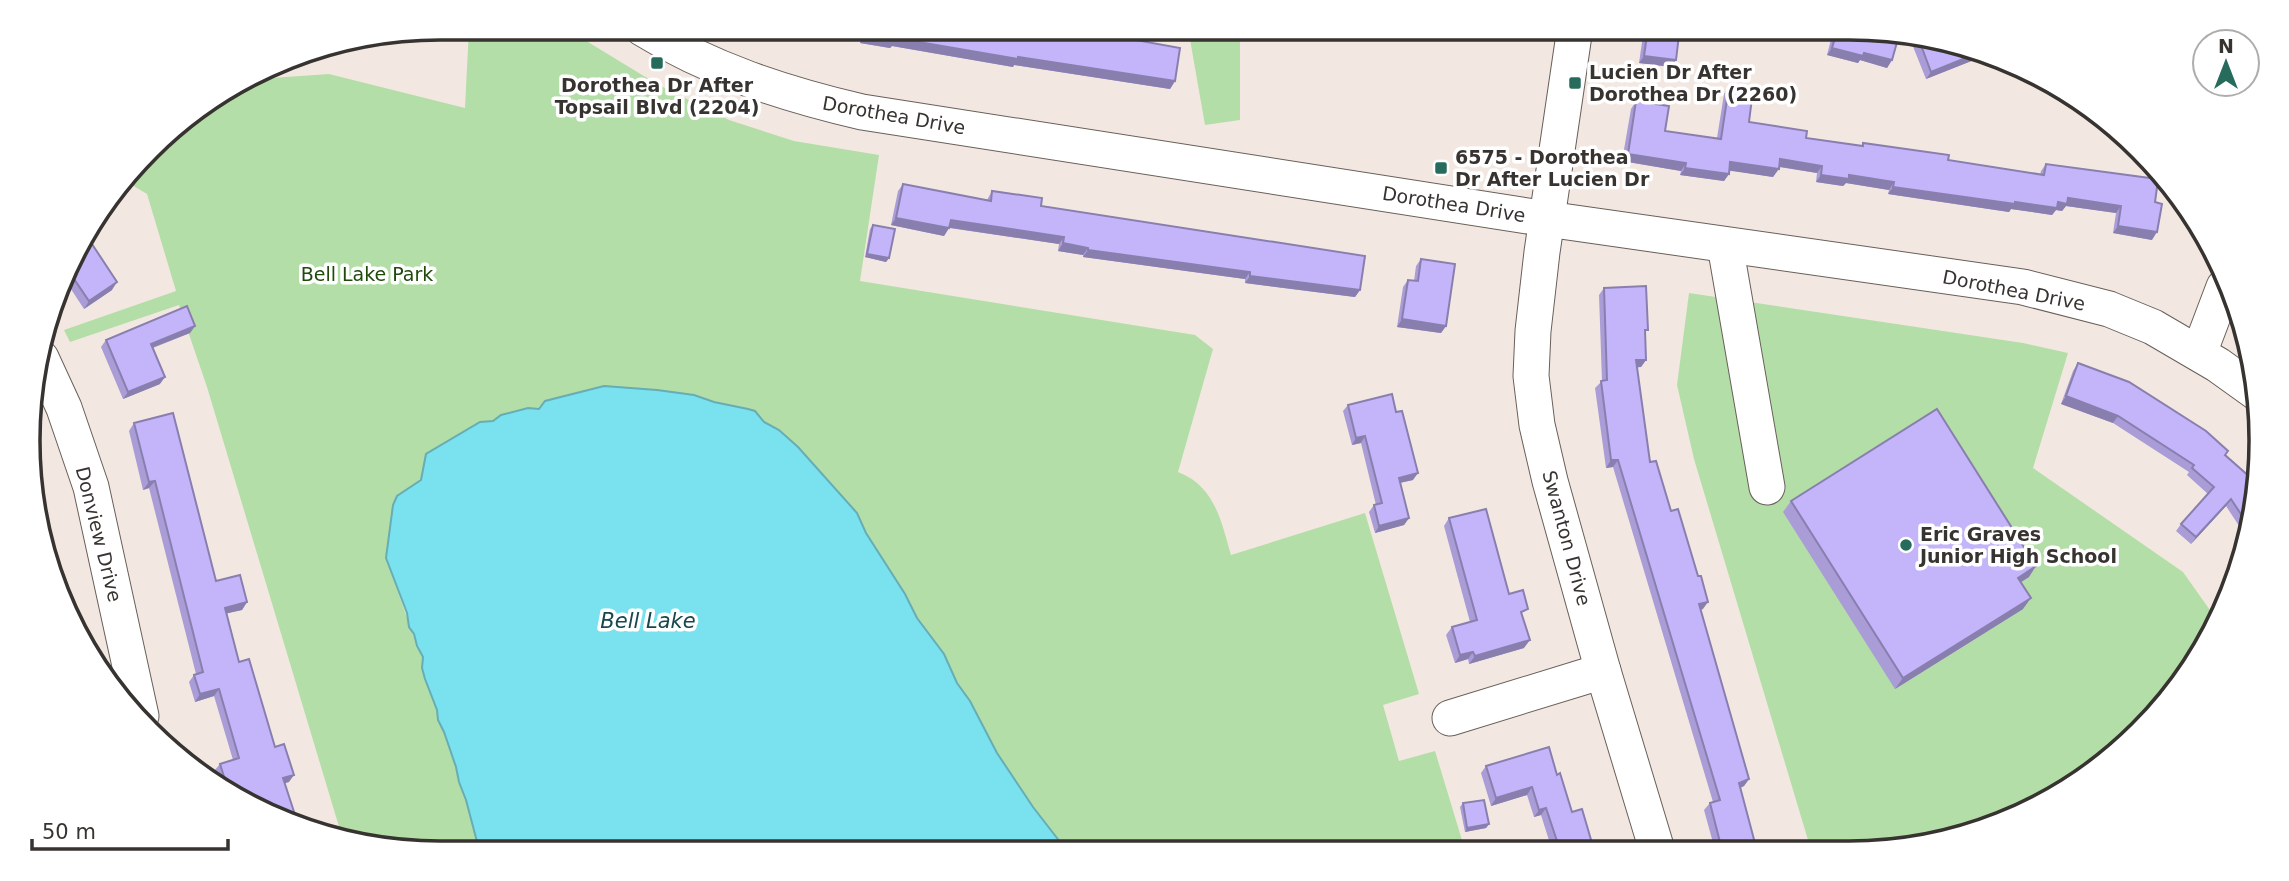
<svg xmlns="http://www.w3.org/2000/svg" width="2289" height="881" font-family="'DejaVu Sans',sans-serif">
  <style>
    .green { fill: #b4dea7 }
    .water { fill: #7ae1ee; stroke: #66adb5; stroke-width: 2 }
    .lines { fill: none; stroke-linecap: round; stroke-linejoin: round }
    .minor-casing { stroke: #685f59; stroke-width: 37 }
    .minor { stroke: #fff; stroke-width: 35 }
    .wall { fill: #a99cd7 }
    .shaded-wall { fill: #897faf }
    .building { fill: #c4b5fa; stroke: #897faf; stroke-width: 2 }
    .poi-dot { fill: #276b5c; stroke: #fff; stroke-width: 2.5 }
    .labels { text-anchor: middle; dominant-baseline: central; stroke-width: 7; stroke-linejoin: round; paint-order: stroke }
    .poi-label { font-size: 19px; font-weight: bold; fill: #373330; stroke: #fff; text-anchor: start }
    .street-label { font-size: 19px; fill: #373330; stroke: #fff }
    .park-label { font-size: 19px; fill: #1e4a0c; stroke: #fff }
    .water-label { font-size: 21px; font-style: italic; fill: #18474d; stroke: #fff }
    .rim { fill: none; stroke: #373330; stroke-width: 3.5 }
  </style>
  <rect width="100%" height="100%" fill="#f3e8e1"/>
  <g class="green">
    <path d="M469,28H565L657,84L729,120L794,141L879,155L860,281L1195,335L1213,349L1178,472C1215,486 1221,521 1231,555L1365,513L1419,694L1383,705L1399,761L1435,751L1465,850L1067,851L1033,807L997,753L970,701L957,683L944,654L917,618L905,594L866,533L857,513L798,447L779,430L764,422L755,411L741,407L577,393L426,453L421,480L397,496L393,505L386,558L417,646L423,657L422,668L425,679L437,710L438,720L444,732L456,767L459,782L466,800L480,853H440L343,840L207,387L179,305L70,342L64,330L176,291L147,194L127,182L169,130L257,79L329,74L465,108Z"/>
    <path d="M1188,28H1240V120L1205,125Z"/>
    <path d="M1689,293L2023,343L2068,353L2033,468L2183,572L2217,620L2206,647L2121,750L2031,811L1903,849L1811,850L1694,459L1677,385Z"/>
  </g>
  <path class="water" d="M604,386L657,390L694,395L714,402L748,409L755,411L764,422L779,430L798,447L857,513L866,533L905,594L917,618L944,654L957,683L970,701L997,753L1033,807L1067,851L480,853L466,800L459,782L456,767L444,732L438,720L437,710L425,679L422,668L423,657L417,646L414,634L409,627L407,613L386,558L393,505L397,496L421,480L426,454L480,422L493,421L501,415L528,408L539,409L545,401Z"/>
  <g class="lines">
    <defs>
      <g id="minor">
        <path d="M642,28C710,70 785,94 862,112L1547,219L2023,287L2109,309L2153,327L2218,365L2257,393"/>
        <path d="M1575,28L1542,252L1533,331L1531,376L1537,425L1550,481L1603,671L1657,850"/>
        <path d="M1725,245L1767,487"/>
        <path d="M2199,353L2224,287"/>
        <path d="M41,358L64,408L91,487L141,716"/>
        <path d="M1450,718L1603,671"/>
      </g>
    </defs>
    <use href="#minor" class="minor-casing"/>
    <use href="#minor" class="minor"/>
  </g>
  <g class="wall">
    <path d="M834,28H1040L1054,30V28H1109L1108,35L1175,81L1170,89L1014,65L1013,67L892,46L890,48L860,43L862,33Z"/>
    <path d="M1644,28H1683L1678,41L1676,60L1671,67L1639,63Z"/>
    <path d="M1834,28H1849L1892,60L1887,68L1860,60L1858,63L1827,55Z"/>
    <path d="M1917,37L1956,42L1982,55L1979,58L1926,79L1912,44Z"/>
    <path d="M1729,86L1749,122L1806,138L1861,146L1863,143L1948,160L2040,175L2041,171L2046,164L2155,202L2152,240L2113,233L2116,213L2066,206L2062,211L2056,210L2052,215L2011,209L2009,212L1888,194L1889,190L1846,183L1843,186L1816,182L1817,173L1779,167L1773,177L1729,170V174L1724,181L1680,175L1681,171L1622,161L1631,109L1636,101L1665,131L1717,138L1724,94Z"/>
    <path d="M2089,108L2100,113L2106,121L2098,125Z"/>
    <path d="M903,184L987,200L992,191L1041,206L1360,290L1355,297L1245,283V279L1083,257V255L1058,251L1059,244L949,228L944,236L891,225L898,191Z"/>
    <path d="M873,225L889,258L886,262L865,257L870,229Z"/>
    <path d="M83,236L112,290L84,309L67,283Z"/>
    <path d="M1421,259L1446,326L1441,333L1397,327L1403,287L1408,280L1414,281L1416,266Z"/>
    <path d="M1604,288L1645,334L1646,360L1641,367H1637L1650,462L1671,511L1703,609L1700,610L1749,779L1744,786L1740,788L1756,847L1760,850H1715L1704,810L1710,803L1713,802L1613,467L1606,468L1595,388L1602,381L1599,295Z"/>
    <path d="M195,326L190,333L153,348L160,384L123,399L101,347L106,340Z"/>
    <path d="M2078,363L2226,455L2251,478L2247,538L2226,506L2191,544L2176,531L2181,524L2208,494L2187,475L2189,472L2113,423L2061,404L2073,371Z"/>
    <path d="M1348,405L1413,480L1400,483L1409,518L1404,525L1375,533L1369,512L1374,505H1376L1361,443L1352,445L1343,411Z"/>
    <path d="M134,423L216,581L247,602L242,610L227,613L239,662L275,747L289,782L285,783L297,821L218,782L214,771L220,764L233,760L214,696L195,702L189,682L194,675L196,674L149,488L143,490L129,431Z"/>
    <path d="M1791,501L2029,577L2021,582L2023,609L1895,689L1783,512Z"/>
    <path d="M1449,518L1509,594L1523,617L1524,648L1469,664L1468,659L1455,663L1446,635L1452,627L1470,622L1444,526Z"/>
    <path d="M1486,766L1557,775L1572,812L1594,850H1552L1541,815L1534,817L1527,795L1491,806L1481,773Z"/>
    <path d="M1463,803L1489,824L1486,828L1465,832L1460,807Z"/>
  </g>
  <g class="shaded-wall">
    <path d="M801,28H819L814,34Z"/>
    <path d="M834,28H866L862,33Z"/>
    <path d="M865,35L896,38L1175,81L1170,89L1014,65L1013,67L892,46L890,48L860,43Z"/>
    <path d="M1832,48L1864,53L1892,60L1887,68L1860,60L1858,63L1827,55Z"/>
    <path d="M1978,53L1982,55L1979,58L1926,79L1931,72Z"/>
    <path d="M1644,56L1676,60L1671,67L1639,63Z"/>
    <path d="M2103,118L2106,121L2098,125Z"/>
    <path d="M1628,154L1686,163L1681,171L1622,161Z"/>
    <path d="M1780,159L1822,166L1817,173L1775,166Z"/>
    <path d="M1730,162L1779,169L1773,177L1725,170Z"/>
    <path d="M1685,168L1729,174L1724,181L1680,175Z"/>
    <path d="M1821,175H1849L1894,182L1889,190L1846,183L1843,186L1816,182Z"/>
    <path d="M1893,187L2015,202H2058L2068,198L2121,206L2116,213L2066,206L2062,211L2056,210L2052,215L2011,209L2009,212L1888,194Z"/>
    <path d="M896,218L949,228L944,236L891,225Z"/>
    <path d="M951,220L1064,237L1059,244L945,227Z"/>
    <path d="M2118,226L2157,232L2152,240L2113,233Z"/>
    <path d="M1063,243L1088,248L1083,255L1058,251Z"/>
    <path d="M1088,250L1250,272L1245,279L1083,257Z"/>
    <path d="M867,254L889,258L886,262L865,257Z"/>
    <path d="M1250,276L1360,290L1355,297L1245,283Z"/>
    <path d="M117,282L112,290L84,309L89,301Z"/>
    <path d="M1402,319L1446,326L1441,333L1397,327Z"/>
    <path d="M195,326L190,333L146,350L151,344Z"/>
    <path d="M1636,360H1646L1641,367L1631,368Z"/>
    <path d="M165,377L160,384L123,399L128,392Z"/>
    <path d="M2066,396L2118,416L2113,423L2061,404Z"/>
    <path d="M1365,436L1361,443L1352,445L1356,438Z"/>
    <path d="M1611,460H1618L1613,467L1606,468Z"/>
    <path d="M1418,473L1413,480L1394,484L1399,478Z"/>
    <path d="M155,481L149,488L143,490L149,482Z"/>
    <path d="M2231,499L2226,506L2191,544L2196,537Z"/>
    <path d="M1409,518L1404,525L1375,533L1379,526Z"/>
    <path d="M2036,566L2029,577L2010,589L2018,578Z"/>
    <path d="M2031,598L2023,609L1895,689L1903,678Z"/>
    <path d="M247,602L242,610L220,615L225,608Z"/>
    <path d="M1708,602L1703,609L1693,612L1699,604Z"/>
    <path d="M1530,640L1524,648L1469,664L1475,656Z"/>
    <path d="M1473,652L1468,659L1455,663L1460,655Z"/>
    <path d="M219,689L214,696L195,702L200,694Z"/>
    <path d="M294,775L289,782L278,785L283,778Z"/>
    <path d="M1749,779L1744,786L1733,791L1739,783Z"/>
    <path d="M1532,787L1527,795L1491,806L1496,798Z"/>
    <path d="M1546,808L1541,815L1534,817L1539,810Z"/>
    <path d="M1489,824L1486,828L1465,832L1467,828Z"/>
  </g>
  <g class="building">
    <path d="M867,28H1040L1058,31V28H1109L1108,35L1180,48L1175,81L1018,57V59L896,38L895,40L865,35Z"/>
    <path d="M1648,28H1683L1682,36L1679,35L1676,60L1644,56Z"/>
    <path d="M1838,28H1849L1899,35L1892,60L1864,53L1863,56L1832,48Z"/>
    <path d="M1918,37L1956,42L1978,53L1931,72Z"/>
    <path d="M1729,86L1753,90L1749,122L1807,131L1806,138L1863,146V143L1949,155L1948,160L2044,175L2046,164L2157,179L2158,180L2155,202L2162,204L2157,232L2118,226L2121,206L2068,198L2067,204L2058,202L2057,208L2015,202V204L1893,187L1894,182L1849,175V179L1821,175L1822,166L1780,159L1779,169L1730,162L1729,174L1685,168L1686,163L1628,154L1636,101L1669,106L1665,131L1721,139Z"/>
    <path d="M903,184L991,201L992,191L1042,198L1041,206L1365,256L1360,290L1250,276V272L1088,250V248L1063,243L1064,237L951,220L949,228L896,218Z"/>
    <path d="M873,225L895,229L889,258L867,254Z"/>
    <path d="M83,236L88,242L90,241L117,282L89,301L70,273Z"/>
    <path d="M1421,259L1455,264L1446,326L1402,319L1408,280L1418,281Z"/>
    <path d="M1646,286L1648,330H1645L1646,360H1636L1650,462L1656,461L1671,511L1678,509L1698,576H1701L1708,602L1699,604L1749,779L1739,783L1756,847L1759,845L1760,850H1722L1710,803L1720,800L1618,460H1611L1601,381L1607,380L1604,288Z"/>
    <path d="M187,306L195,326L151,344L165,377L128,392L106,340Z"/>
    <path d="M2078,363L2129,382L2206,431L2228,451L2225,455L2251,478L2248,525L2231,499L2196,537L2181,524L2214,487L2192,468L2194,465L2118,416L2066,396Z"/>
    <path d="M1392,394L1396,412L1402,411L1418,473L1399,478L1409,518L1379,526L1374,505L1382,503L1365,436L1356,438L1348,405Z"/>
    <path d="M1937,409L2036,566L2018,578L2031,598L1903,678L1791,501Z"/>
    <path d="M173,413L216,581L240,575L247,602L225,608L239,662L249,659L275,747L284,744L294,775L283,778L297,821L227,786L220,764L239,758L219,689L200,694L194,675L203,672L155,481L149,482L134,423Z"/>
    <path d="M1486,509L1509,594L1523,590L1528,609L1521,612L1530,640L1475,656L1473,652L1460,655L1452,627L1477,620L1449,518Z"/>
    <path d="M1549,747L1557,775L1560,773L1572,812L1582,809L1594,850H1560L1546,808L1539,810L1532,787L1496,798L1486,766Z"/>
    <path d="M1484,800L1489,824L1467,828L1463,803Z"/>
  </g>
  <g class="poi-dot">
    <rect x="650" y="56" width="14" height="14" rx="3.5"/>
    <rect x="1568" y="76" width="14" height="14" rx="3.5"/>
    <rect x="1434" y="161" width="14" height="14" rx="3.5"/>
    <circle cx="1906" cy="545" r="7"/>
  </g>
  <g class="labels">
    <g class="poi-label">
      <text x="1589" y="72">Lucien Dr After<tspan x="1589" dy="22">Dorothea Dr (2260)</tspan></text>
      <text x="657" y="85" text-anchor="middle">Dorothea Dr After<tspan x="657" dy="22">Topsail Blvd (2204)</tspan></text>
      <text x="1455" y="157">6575 - Dorothea<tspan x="1455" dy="22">Dr After Lucien Dr</tspan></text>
      <text x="1920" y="534">Eric Graves<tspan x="1920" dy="22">Junior High School</tspan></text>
    </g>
    <g class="street-label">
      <text transform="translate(894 115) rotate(10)">Dorothea Drive</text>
      <text transform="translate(1454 204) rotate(9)">Dorothea Drive</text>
      <text transform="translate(2014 290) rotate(11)">Dorothea Drive</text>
      <text transform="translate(99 534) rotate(76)">Donview Drive</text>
      <text transform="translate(1567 538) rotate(75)">Swanton Drive</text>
    </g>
    <g class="park-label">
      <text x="367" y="274">Bell Lake Park</text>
    </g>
    <g class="water-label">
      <text x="648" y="621">Bell Lake</text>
    </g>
  </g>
  <path d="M0 0H2289V881H0ZM440 40H1849A400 400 0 0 1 2249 440V441A400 400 0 0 1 1849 841H440A400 400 0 0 1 40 441V440A400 400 0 0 1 440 40Z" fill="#fff" fill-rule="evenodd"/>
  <path class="rim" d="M440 40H1849A400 400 0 0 1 2249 440V441A400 400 0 0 1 1849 841H440A400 400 0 0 1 40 441V440A400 400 0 0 1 440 40Z"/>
  <g transform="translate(2226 63)"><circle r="33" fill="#ffffff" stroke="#afadac" stroke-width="2"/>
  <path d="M0-5L12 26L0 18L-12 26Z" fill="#276b5c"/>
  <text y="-10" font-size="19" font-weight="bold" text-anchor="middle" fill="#373330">N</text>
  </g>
  <path d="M32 839v10h196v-10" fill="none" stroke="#373330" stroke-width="3.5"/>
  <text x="42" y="839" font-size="21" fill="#373330" stroke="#ffffff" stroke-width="5" paint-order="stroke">50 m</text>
</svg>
